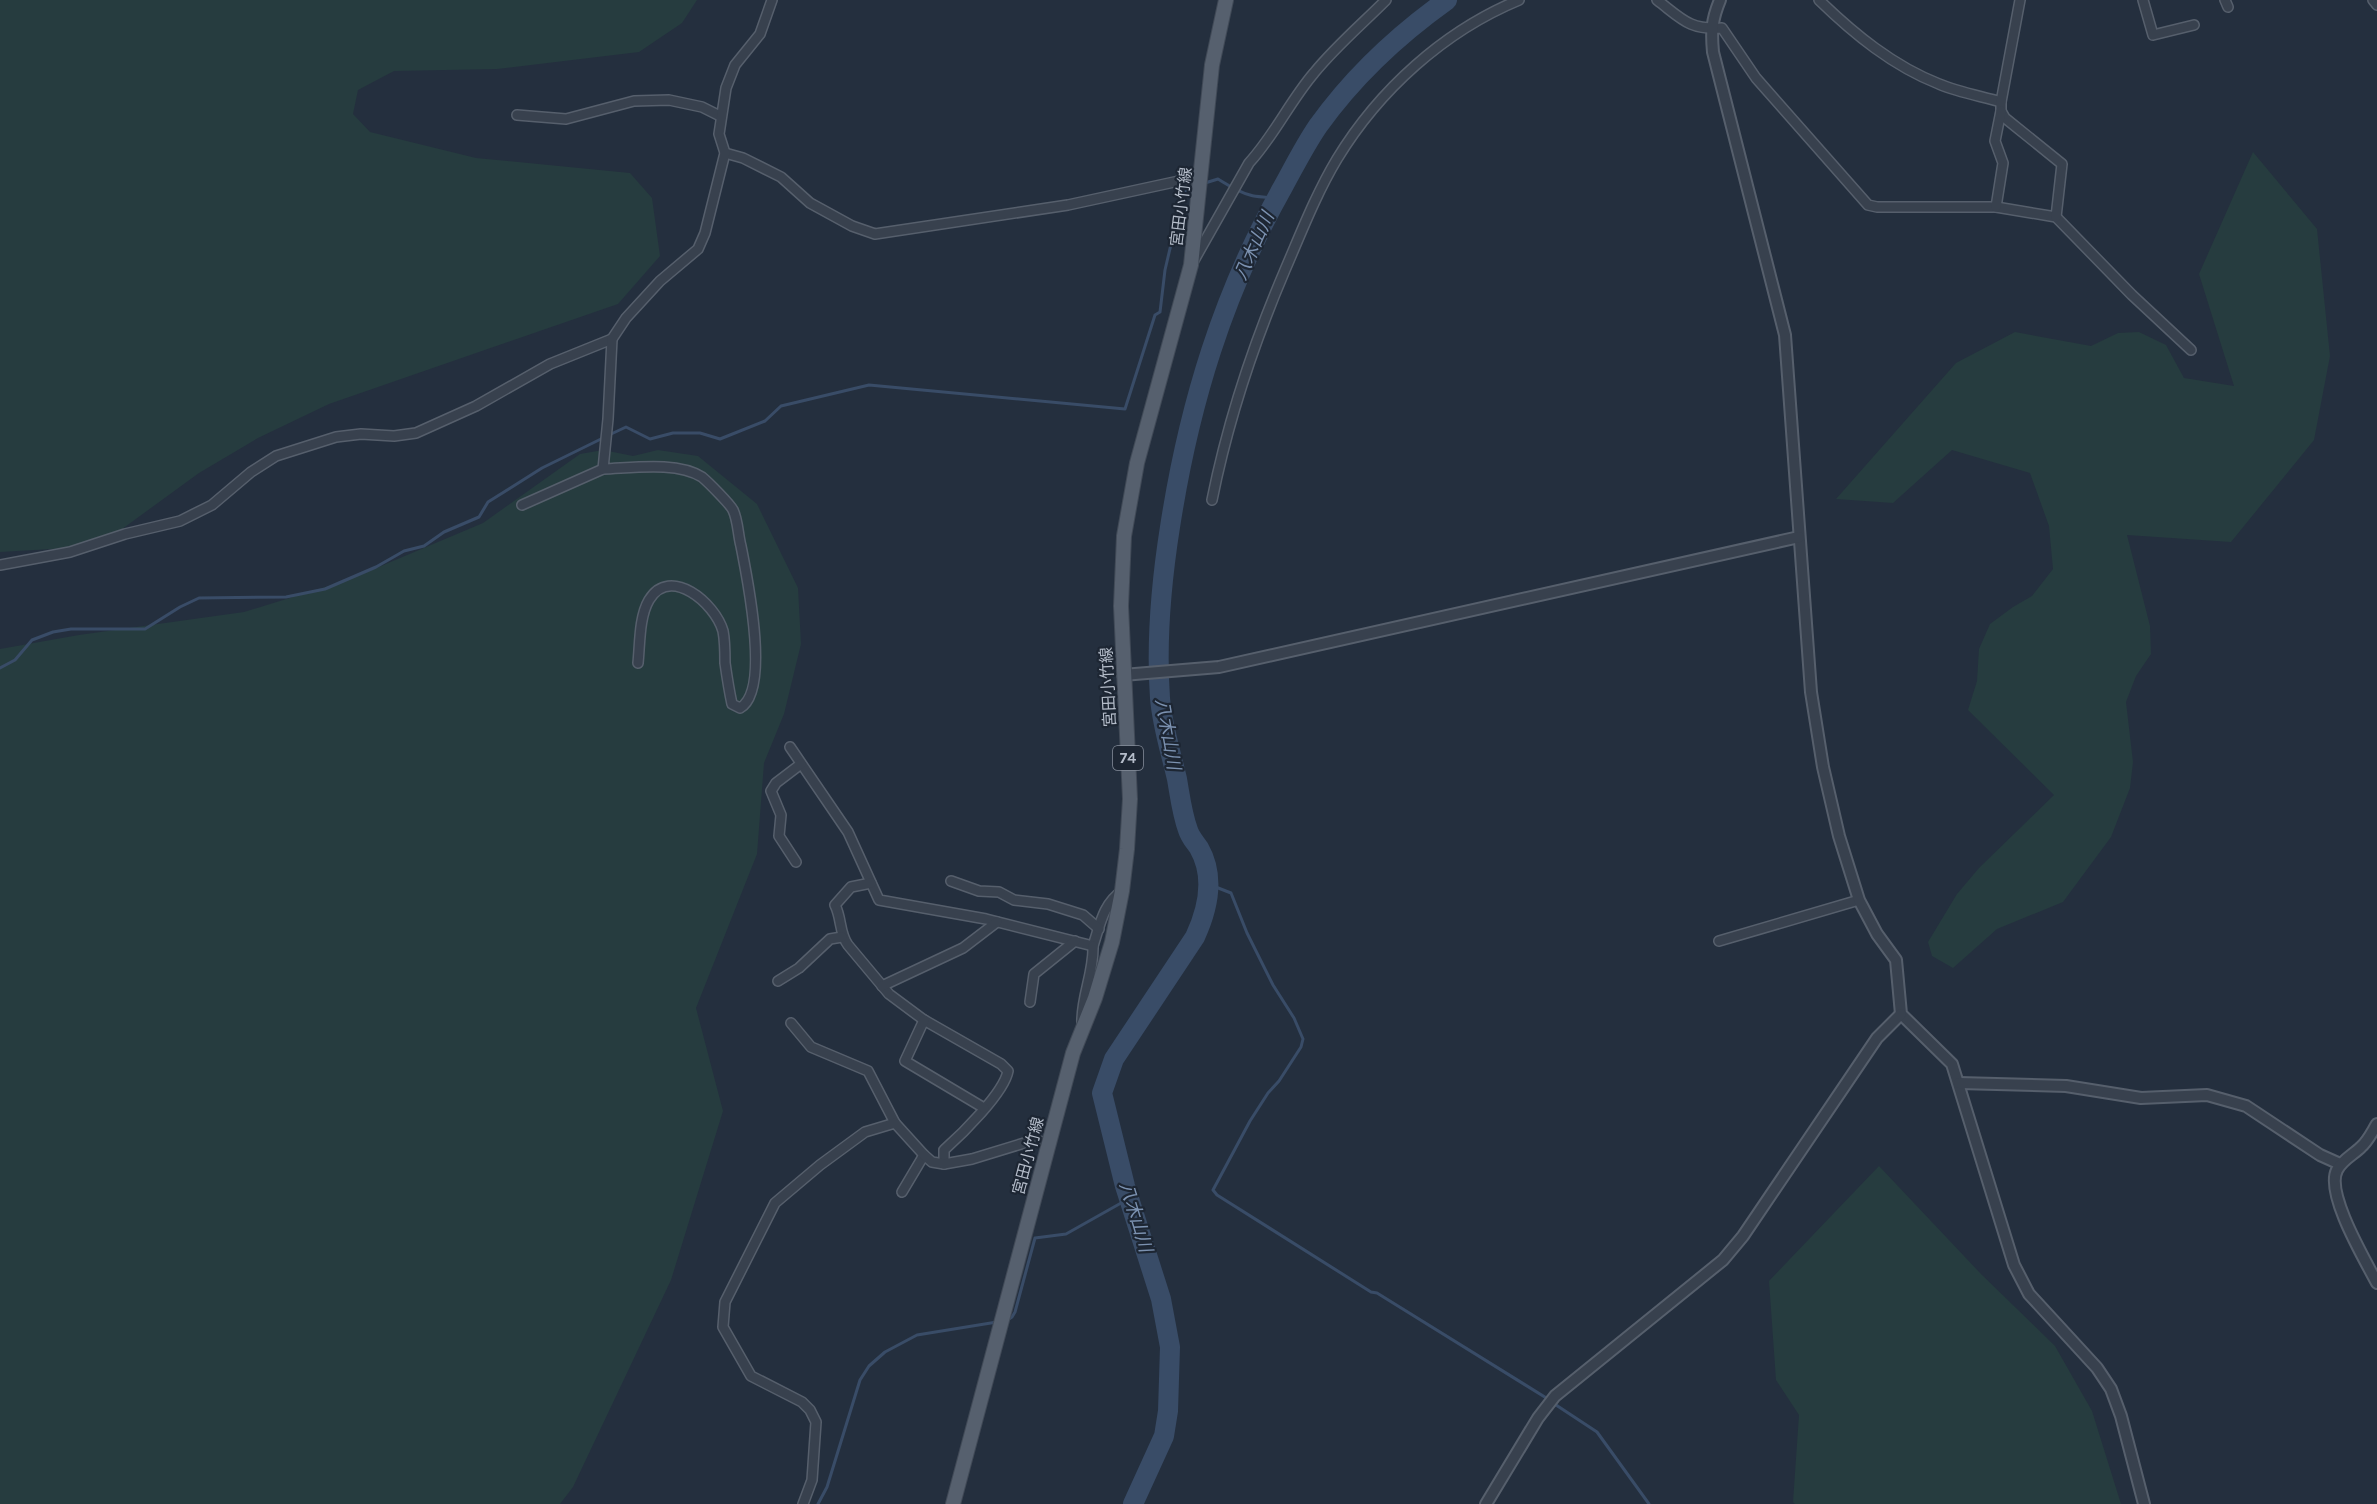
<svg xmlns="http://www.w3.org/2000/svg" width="2377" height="1504" font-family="Karla,'Noto Sans JP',sans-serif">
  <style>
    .green { fill: #263c3f }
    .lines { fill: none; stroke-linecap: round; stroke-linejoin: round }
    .stream { stroke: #394c67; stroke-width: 3 }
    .river { stroke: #394c67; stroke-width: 20 }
    .minor-casing { stroke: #565f6c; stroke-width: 12 }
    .tertiary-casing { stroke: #565f6c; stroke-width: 14 }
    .primary-casing { stroke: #414a57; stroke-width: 16 }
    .minor { stroke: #38414e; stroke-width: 9 }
    .tertiary { stroke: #38414e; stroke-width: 10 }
    .primary { stroke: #56606e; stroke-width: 14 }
    .labels { text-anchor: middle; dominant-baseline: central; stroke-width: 4.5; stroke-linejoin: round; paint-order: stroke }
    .shield { fill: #1d2633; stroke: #878f9c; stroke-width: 1.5 }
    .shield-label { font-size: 15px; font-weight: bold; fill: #b4bcc9 }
    .street-label { font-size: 16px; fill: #b4bcc9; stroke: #1d2633 }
    .water-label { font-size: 18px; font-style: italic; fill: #7c92b1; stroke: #1d2633 }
  </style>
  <rect width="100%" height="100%" fill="#242f3e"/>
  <g class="green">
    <path d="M0,0H697L682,23L639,52L497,69L394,71L358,90L353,114L370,132L476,158L630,173L652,198L660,256L618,304L329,404L258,438L199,473L118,532L69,548L0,552Z"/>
    <path d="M2253,152L2317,229L2330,356L2314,440L2231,542L2127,535L2150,626L2151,654L2136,676L2126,702L2133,762L2130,788L2111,837L2063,902L1997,929L1953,968L1932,956L1928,942L1957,894L1979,868L2054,795L1968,710L1977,681L1979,649L1990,624L2013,607L2032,596L2053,569L2049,526L2030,473L1952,450L1893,503L1836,499L1956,363L2015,332L2091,346L2118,333L2139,332L2166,345L2184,378L2234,386L2199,274Z"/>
    <path d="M603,450L633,456L658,450L698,456L757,504L798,588L801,644L784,714L764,763L757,854L696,1008L723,1111L671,1280L573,1487L560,1504H0V649L79,635L244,612L348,580L483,523L580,454Z"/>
    <path d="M1879,1166L1981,1274L2055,1346L2092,1411L2121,1504H1795L1793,1502L1799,1415L1776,1380L1769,1281Z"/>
  </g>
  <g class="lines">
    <g class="stream">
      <path d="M1205,183L1218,179C1228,185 1238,192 1250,195C1259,198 1267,196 1276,199"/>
      <path d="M609,435L626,427L650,439L673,433H700L720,439L765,421L781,406L869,385L1125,409L1155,315L1160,312L1165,270L1183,193L1196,187"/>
      <path d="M0,668L15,660L32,640L53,632L71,629H145L180,607L199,598L286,597L325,589L376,567L404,551L424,546L444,532L479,517L488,502L542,468L603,438"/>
      <path d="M1208,884L1231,893L1247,933L1273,985L1294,1018L1303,1039L1301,1047L1279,1081L1268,1093L1250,1121L1213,1190L1217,1195L1371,1292L1377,1293L1548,1399"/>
      <path d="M1006,1321L1012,1317L1015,1312L1035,1238L1066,1234L1130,1198"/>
      <path d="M1553,1403L1597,1432L1649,1504"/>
      <path d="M818,1504L827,1487L860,1380L869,1366L885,1352L917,1335L997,1322"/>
    </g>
    <path class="river" d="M1133,1504L1164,1436L1168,1411L1170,1347L1161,1299L1125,1186L1102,1093L1114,1059L1195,937C1208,909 1215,876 1199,848C1195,842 1190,837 1188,830C1182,814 1180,796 1177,779C1171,753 1162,725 1160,698C1156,641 1161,584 1170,527C1189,404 1223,293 1284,185C1295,165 1305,145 1318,126C1353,77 1398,35 1447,0"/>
    <defs>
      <g id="minor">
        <path d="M1657,0C1682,19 1689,30 1722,28L1756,78L1868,205L1877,207H1996L2056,217L2132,295L2191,350"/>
        <path d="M1819,0C1854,34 1893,66 1939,84C1958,92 1980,96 2001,102"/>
        <path d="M2020,0L2001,102V111L2005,118L2062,164L2056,217"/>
        <path d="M2143,0L2153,35L2194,25"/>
        <path d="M2225,0L2228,7"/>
        <path d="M2373,0L2377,5"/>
        <path d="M517,115L566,119L634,101L669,100L702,107L720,116"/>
        <path d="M725,153L743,158L781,177L810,203L852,226L875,234L1068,205L1202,176"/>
        <path d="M1996,207L2003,163L1995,141L2001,111"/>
        <path d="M1193,262L1249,163C1274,136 1290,101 1314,73C1335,47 1362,24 1386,0"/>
        <path d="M1212,500C1228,420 1253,345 1285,270C1301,233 1316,194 1337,159C1379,90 1444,31 1519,0"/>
        <path d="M522,505L603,469"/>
        <path d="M0,565L70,552L125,534L180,521L212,505L251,472L276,456L336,437L361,434L394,436L416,433L476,406L550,364L612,339"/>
        <path d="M638,663C640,644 639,617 649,600C670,565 715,603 723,631C725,641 725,653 725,663C727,677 729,690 732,704L740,708C771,691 747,577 741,546C738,535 738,520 733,510C730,504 708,482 702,477C677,461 632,468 603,469L608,419L612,339L626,318L660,281L698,249L705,233L725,153L719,134L726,88L735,65L760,34L772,0"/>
        <path d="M790,747L848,832L879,900L986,919L1093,946C1100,925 1103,904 1122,891"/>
        <path d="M796,862L779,836L781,815L771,791L776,783L801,764"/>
        <path d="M951,881L979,891L999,892L1014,900L1048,904L1083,915L1099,929"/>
        <path d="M871,883L851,887L835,905C842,919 839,933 848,945L889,994L924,1020L1001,1064L1008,1071C1004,1093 961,1135 944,1150V1164"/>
        <path d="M1719,941L1859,900"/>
        <path d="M778,981L799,968L830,939L842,937"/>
        <path d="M882,986L963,948L997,922"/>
        <path d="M1030,1002L1034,974L1075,941"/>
        <path d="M924,1020L905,1061L984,1108"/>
        <path d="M791,1023L811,1047L868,1071L895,1123"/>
        <path d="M1082,1023C1081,997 1094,973 1093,946"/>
        <path d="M902,1192L924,1155"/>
        <path d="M803,1504L812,1480L816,1422L810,1410L802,1402L751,1376L723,1327L725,1302L775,1203L820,1165L865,1132L895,1123L924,1155L932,1162L944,1164L972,1159L1034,1140L1048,1143"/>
      </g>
      <g id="tertiary">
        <path d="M1720,0C1712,19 1711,31 1713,52L1785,335L1811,692L1823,767L1839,836L1859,900L1877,934L1896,960L1901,1014L1952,1064L2014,1265L2029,1294L2097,1368L2111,1389L2121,1416L2144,1504"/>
        <path d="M1123,675L1219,667L1799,537"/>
        <path d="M1959,1083L2066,1086L2141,1098L2207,1095L2246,1106L2320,1155L2340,1164"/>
        <path d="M2377,1124C2372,1132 2368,1141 2361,1147C2353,1155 2342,1160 2337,1170C2325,1193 2365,1260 2377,1283"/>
        <path d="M1486,1504L1538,1418L1555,1396L1723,1260L1743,1236L1877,1038L1901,1014"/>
      </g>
      <path id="primary" d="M953,1504L1073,1053L1095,998L1112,942L1122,891L1127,849L1130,799L1121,606L1124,536L1137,463L1191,265L1212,65L1226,0"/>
    </defs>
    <use href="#minor" class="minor-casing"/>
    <use href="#tertiary" class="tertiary-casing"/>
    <use href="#primary" class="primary-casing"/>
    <use href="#minor" class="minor"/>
    <use href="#tertiary" class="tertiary"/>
    <use href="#primary" class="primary"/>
  </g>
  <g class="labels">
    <rect class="shield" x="1113" y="746" width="30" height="24" rx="4.5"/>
    <g class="shield-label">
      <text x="1128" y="758">74</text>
    </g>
    <g class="street-label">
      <text transform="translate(1181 207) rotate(-83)">宮田小竹線</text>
      <text transform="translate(1108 687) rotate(-93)">宮田小竹線</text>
      <text transform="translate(1028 1156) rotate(-75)">宮田小竹線</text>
    </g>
    <g class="water-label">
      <text transform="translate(1254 246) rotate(-66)">八木山川</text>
      <text transform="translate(1168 734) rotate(80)">八木山川</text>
      <text transform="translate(1136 1217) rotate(73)">八木山川</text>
    </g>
  </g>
</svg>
